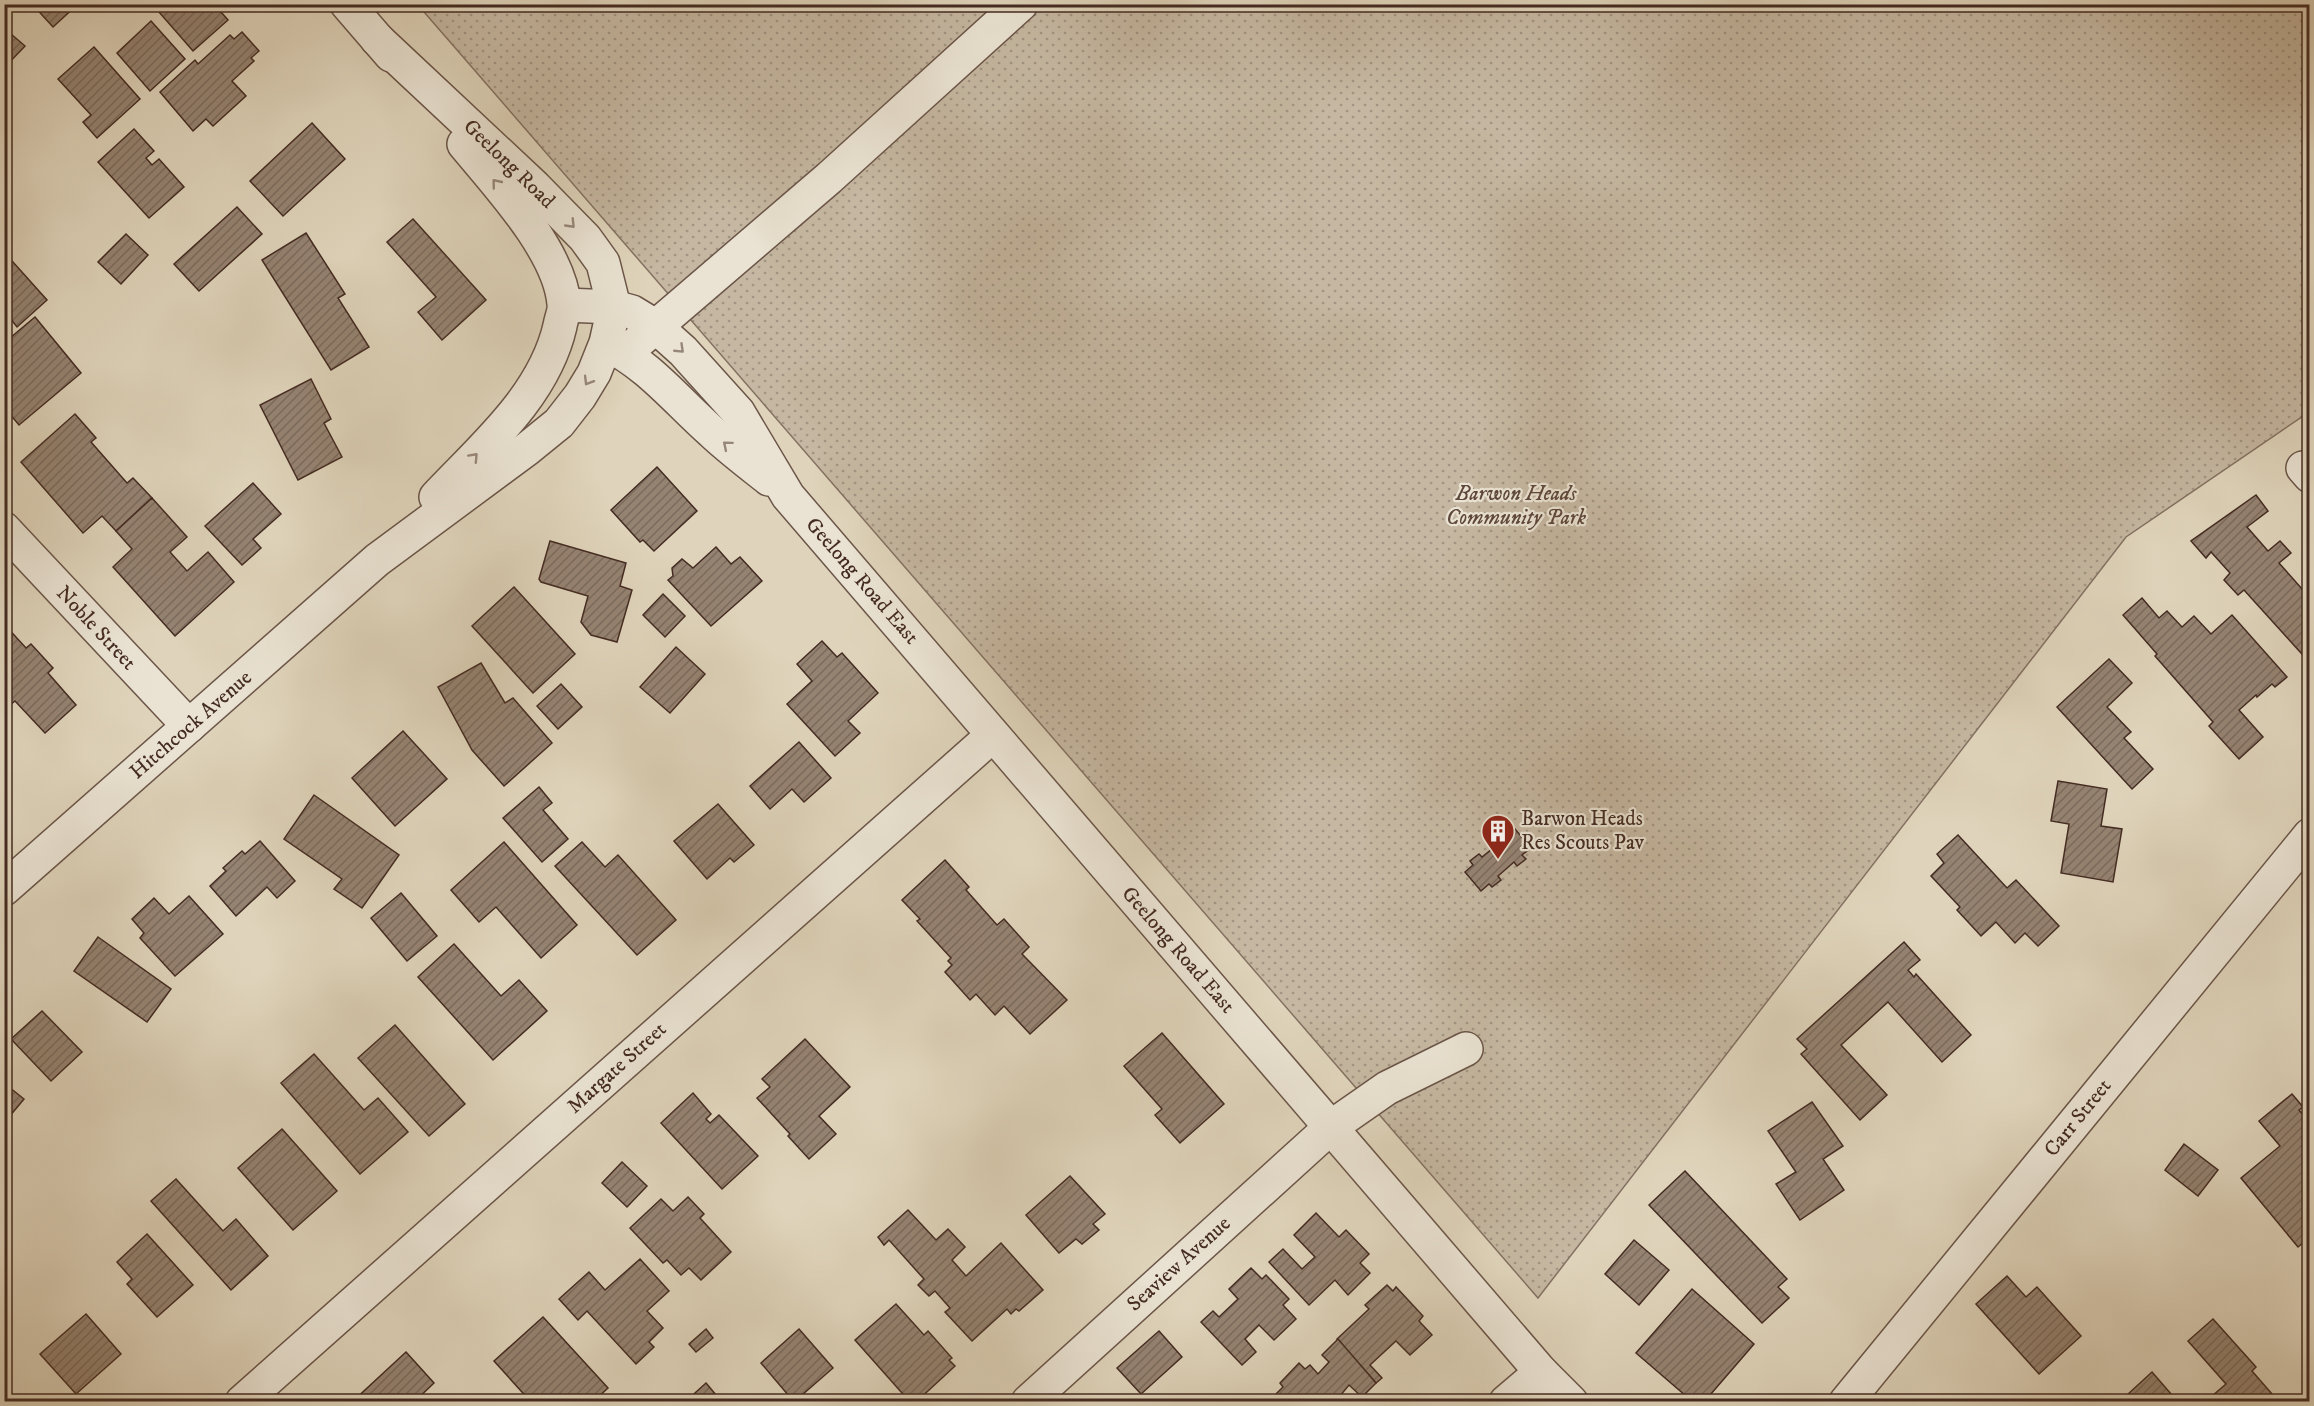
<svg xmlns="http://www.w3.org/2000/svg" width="2314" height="1406" font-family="'IM FELL DW Pica',serif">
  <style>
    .park { fill: url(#park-dots); stroke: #847162; stroke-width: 1.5 }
    .building { fill: url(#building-hatch); stroke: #442b22; stroke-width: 1.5 }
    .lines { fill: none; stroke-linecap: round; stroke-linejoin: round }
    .minor-casing { stroke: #6b5548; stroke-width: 36 }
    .minor { stroke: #eae3d3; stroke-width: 33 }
    .oneway { stroke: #97877a }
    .labels { text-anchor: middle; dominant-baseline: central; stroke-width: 4.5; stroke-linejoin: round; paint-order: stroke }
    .street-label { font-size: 21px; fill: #442b22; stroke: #eae3d3 }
    .park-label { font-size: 21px; font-style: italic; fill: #5e473b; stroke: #eae3d3 }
    .poi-label { font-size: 21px; fill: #442b22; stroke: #eae3d3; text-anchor: start }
  </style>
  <defs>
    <pattern id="park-dots" width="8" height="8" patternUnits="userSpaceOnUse" patternTransform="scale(1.5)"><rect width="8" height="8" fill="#c5b7a1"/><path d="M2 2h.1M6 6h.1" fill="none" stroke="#a29583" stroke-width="1.8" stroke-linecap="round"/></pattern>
    <pattern id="building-hatch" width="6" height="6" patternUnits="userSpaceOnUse" patternTransform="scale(1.5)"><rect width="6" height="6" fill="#958372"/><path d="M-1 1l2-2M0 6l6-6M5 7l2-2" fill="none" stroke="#7b6b5d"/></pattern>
  </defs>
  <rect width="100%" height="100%" fill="#dfd4bb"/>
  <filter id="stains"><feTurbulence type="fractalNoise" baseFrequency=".00333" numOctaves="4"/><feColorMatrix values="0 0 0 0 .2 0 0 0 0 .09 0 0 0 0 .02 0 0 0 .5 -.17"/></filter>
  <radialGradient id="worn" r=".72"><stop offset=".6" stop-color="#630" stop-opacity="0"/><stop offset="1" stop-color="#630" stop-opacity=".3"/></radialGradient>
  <path class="park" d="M418,5H2309V412L2126,537L1538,1298Z"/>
  <g class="building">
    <path d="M32,4H78L53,27Z"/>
    <path d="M152,4H214L228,20L193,51Z"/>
    <path d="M151,21L185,59L150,91L117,53Z"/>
    <path d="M4,28L25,46L4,68Z"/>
    <path d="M242,32L259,51L251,58L254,61L232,81L246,96L213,126L206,119L193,131L160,92L195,60L198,64L230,35L234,39Z"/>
    <path d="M94,47L140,99L97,138L83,122L91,115L58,79Z"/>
    <path d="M312,123L345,159L283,216L250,181Z"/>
    <path d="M134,129L154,151L146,158L152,165L159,159L184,187L149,218L98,162Z"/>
    <path d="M237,207L262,234L199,291L174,264Z"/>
    <path d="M413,219L486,300L442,340L418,312L436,297L387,242Z"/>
    <path d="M306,233L345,294L338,298L369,347L331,370L262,260Z"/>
    <path d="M126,234L148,255L121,284L98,262Z"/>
    <path d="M4,252L47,300L17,327L10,318L4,324Z"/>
    <path d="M35,317L81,373L19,425L4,407V343Z"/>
    <path d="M311,379L331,419L324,423L342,457L298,480L260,405Z"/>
    <path d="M75,414L96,438L91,442L127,483L133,478L152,498L116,531L102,516L83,533L21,462Z"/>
    <path d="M657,467L697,511L654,551L643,540L640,542L611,510Z"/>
    <path d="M253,483L281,514L253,539L261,548L242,565L205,526Z"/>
    <path d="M2256,495L2268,511L2247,527L2268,551L2280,541L2291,553L2279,563L2310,598V663L2244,590L2238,595L2224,580L2230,573L2211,552L2206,558L2191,541Z"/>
    <path d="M152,498L187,537L170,552L187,571L208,552L234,582L175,636L113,567L132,549L116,531Z"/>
    <path d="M550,541L626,563L620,586L632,590L617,642L591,635L581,622L588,596L541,582L539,579Z"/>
    <path d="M716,547L731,564L740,557L762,581L711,626L668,580L673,576L672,568L682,559L693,568Z"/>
    <path d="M514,587L575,654L533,693L472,626Z"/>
    <path d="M663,594L685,616L665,637L643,615Z"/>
    <path d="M2142,598L2159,618L2167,611L2182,627L2194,616L2211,634L2232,615L2287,677L2275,687L2272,684L2257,697L2256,695L2239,710L2263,737L2239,759L2209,726L2213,722L2155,656L2157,654L2123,615Z"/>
    <path d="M4,624L26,648L31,644L53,668L48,673L76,705L45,733L15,701L4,710Z"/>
    <path d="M822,641L837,657L842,653L878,693L848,721L860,733L835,756L787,704L812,681L797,664Z"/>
    <path d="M676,647L705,674L670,713L640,687Z"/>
    <path d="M2109,659L2132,683L2107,707L2131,732L2124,738L2153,769L2132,789L2057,707Z"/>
    <path d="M481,663L505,703L513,698L552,743L504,786L472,750L438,687Z"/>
    <path d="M561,684L582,707L558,729L537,706Z"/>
    <path d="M403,731L447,779L395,826L352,778Z"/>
    <path d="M799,742L831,778L804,802L792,789L770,809L750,786Z"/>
    <path d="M2058,781L2107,789L2101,826L2122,829L2113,882L2061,873L2069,824L2051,821Z"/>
    <path d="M539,787L552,803L543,810L568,839L542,862L503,818Z"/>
    <path d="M314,795L399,855L362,908L334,889L342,879L284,839Z"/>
    <path d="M718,804L754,845L734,862L730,858L707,879L674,841Z"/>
    <path d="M1515,829L1531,848L1522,855L1526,859L1517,866L1514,862L1498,876L1501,880L1492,887L1489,884L1481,891L1465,872L1473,865L1470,861L1479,854L1482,857L1498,844L1495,840L1503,833L1507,837Z"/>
    <path d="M1958,835L2007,888L2016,880L2059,926L2038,946L2025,933L2015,943L1996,922L1981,936L1957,910L1960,907L1931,876L1944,863L1937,854Z"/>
    <path d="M260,841L295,881L277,898L267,887L236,916L210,886L226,871L223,868L242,851L245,854Z"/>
    <path d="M504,842L577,925L541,958L496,907L479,922L451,890Z"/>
    <path d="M582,842L605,867L618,855L676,920L637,955L555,866Z"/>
    <path d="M945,860L969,887L966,890L997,925L1004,919L1029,947L1022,954L1067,1000L1030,1034L1004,1006L995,1015L976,994L970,1000L945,972L952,965L948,961L951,958L917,921L920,919L902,900Z"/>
    <path d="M401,893L437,936L407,961L371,918Z"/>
    <path d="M189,896L223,934L175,976L140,938L144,933L132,919L154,898L169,914Z"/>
    <path d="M98,937L171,989L147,1022L74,971Z"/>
    <path d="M1904,942L1920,960L1908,970L1914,977L1916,974L1971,1035L1942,1062L1888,1002L1841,1045L1887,1095L1860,1120L1801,1054L1807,1049L1797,1039Z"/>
    <path d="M454,944L501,996L519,980L547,1011L493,1060L418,977Z"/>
    <path d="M42,1011L82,1052L51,1081L11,1039Z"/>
    <path d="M395,1025L465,1104L429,1136L358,1058Z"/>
    <path d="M1162,1033L1224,1104L1180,1143L1155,1115L1162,1109L1124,1066Z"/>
    <path d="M805,1039L850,1087L819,1116L836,1134L809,1159L788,1136L790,1134L757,1098L770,1087L762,1079Z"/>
    <path d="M314,1054L364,1110L378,1098L408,1132L360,1174L281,1083Z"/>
    <path d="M4,1083L24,1099L4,1123Z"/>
    <path d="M693,1093L711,1114L706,1119L710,1123L719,1115L758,1156L722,1189L661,1123Z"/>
    <path d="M2292,1094L2303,1107L2299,1110L2310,1123V1237L2298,1247L2241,1178L2280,1146L2259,1121Z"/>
    <path d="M1812,1102L1843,1146L1823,1159L1844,1190L1800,1220L1776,1184L1796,1172L1768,1131Z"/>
    <path d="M282,1129L337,1191L293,1230L238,1168Z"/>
    <path d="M2184,1144L2218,1170L2198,1196L2165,1170Z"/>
    <path d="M622,1162L647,1186L627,1207L602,1183Z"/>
    <path d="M1685,1171L1787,1279L1778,1287L1789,1298L1762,1323L1649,1205Z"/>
    <path d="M1070,1176L1105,1214L1093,1224L1099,1230L1082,1244L1076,1239L1059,1253L1026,1215Z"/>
    <path d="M176,1179L223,1231L236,1219L268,1256L231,1290L151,1201Z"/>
    <path d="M688,1197L704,1214L700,1218L731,1252L701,1280L689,1268L681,1275L667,1260L663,1263L630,1228L661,1199L673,1211Z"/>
    <path d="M908,1210L936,1240L948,1229L965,1247L952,1260L966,1276L1001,1243L1043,1290L1019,1311L1016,1309L1011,1314L1007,1309L972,1341L945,1312L950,1308L935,1291L929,1296L918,1285L924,1279L889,1240L884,1245L878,1237Z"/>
    <path d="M1316,1213L1339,1237L1346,1230L1369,1254L1360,1263L1370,1273L1348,1295L1335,1280L1309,1305L1269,1262L1283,1249L1302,1269L1315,1257L1294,1235Z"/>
    <path d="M147,1234L193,1285L157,1317L127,1284L132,1279L117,1262Z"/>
    <path d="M1634,1240L1669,1270L1639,1305L1605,1274Z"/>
    <path d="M640,1259L669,1291L647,1311L663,1328L649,1342L654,1347L636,1364L587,1311L578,1320L559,1299L589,1272L605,1290Z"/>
    <path d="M1251,1268L1262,1279L1266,1275L1289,1299L1283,1305L1296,1319L1274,1340L1259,1325L1245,1339L1256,1352L1242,1365L1201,1322L1213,1311L1219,1317L1238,1299L1229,1289Z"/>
    <path d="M2007,1276L2026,1297L2037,1287L2081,1336L2039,1374L1976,1304Z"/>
    <path d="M1387,1285L1393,1291L1396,1287L1423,1316L1419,1321L1432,1335L1410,1355L1396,1341L1370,1365L1382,1378L1376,1383L1337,1339L1369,1309L1365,1305Z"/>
    <path d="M1692,1289L1754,1344L1704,1402H1693L1636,1353Z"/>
    <path d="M896,1304L924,1335L928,1331L952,1358L949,1360L955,1366L916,1402H910L855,1340Z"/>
    <path d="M86,1314L121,1354L76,1394L40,1354Z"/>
    <path d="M543,1317L608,1388L593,1402H531L494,1361Z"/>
    <path d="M2213,1319L2256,1367L2252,1371L2279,1402H2205L2226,1384L2188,1341Z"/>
    <path d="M706,1329L713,1338L696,1352L689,1344Z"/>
    <path d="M799,1329L833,1368L794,1402L761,1363Z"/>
    <path d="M1159,1331L1182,1357L1141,1394L1117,1368Z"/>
    <path d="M1338,1339L1376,1383L1362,1397L1349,1385L1335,1402H1284L1276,1394L1283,1387L1280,1383L1299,1363L1305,1369L1310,1365L1318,1374L1329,1362L1322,1355Z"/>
    <path d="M406,1352L434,1383L414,1402H352Z"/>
    <path d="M2152,1372L2178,1402H2133L2127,1395Z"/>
    <path d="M706,1383L722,1402H685Z"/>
  </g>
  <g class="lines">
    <defs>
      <g id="minor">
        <path d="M347,4L391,55"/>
        <path d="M565,305L614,307L632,312L655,326L683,351L738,412L788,496L1541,1372L1571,1402"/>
        <path d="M606,344C648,364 677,401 712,432C730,449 750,464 769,479"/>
        <path d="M625,353L829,178L1021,4"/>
        <path d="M2303,468L2310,476"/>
        <path d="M436,497C483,447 544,396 560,326C561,319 565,311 564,304C560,251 497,184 464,144"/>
        <path d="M4,529L189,726"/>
        <path d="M4,889L377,560L527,449L559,423L580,396L594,373L606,343L614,307L603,263L585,238L535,187L377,39"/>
        <path d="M242,1402L993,735"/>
        <path d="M1028,1402L1331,1127L1387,1088L1466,1049"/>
        <path d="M1506,1402L1541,1372"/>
        <path d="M1846,1402L2310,835"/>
      </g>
    </defs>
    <use href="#minor" class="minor-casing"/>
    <use href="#minor" class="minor"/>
  </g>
  <defs><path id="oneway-chevron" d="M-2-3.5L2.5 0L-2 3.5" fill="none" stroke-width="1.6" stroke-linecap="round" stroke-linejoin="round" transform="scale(1.5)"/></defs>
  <g class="oneway">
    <use href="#oneway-chevron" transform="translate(496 183) rotate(-129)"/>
    <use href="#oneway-chevron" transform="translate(571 224) rotate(46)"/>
    <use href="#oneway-chevron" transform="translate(680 349) rotate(44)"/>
    <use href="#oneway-chevron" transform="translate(588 381) rotate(121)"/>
    <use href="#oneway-chevron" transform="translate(727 445) rotate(-140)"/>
    <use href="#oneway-chevron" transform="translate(474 457) rotate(-47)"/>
  </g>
  <defs>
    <symbol id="building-pin" viewBox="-11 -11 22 30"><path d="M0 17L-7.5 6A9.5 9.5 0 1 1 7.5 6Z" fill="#8f2418" stroke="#eae3d3"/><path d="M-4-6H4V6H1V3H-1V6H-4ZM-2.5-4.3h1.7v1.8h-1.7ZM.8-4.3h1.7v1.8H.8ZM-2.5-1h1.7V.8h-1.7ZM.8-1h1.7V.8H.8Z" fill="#fff"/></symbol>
  </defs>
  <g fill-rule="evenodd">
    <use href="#building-pin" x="1479" y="812" width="38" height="52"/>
  </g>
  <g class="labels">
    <g class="street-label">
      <text transform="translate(509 164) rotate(44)">Geelong Road</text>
      <text transform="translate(862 581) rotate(49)">Geelong Road East</text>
      <text transform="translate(96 628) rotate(47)">Noble Street</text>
      <text transform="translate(191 725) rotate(-41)">Hitchcock Avenue</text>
      <text transform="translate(1178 950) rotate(49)">Geelong Road East</text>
      <text transform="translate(617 1068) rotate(-42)">Margate Street</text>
      <text transform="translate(2078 1118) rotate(-51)">Carr Street</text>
      <text transform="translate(1179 1264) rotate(-42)">Seaview Avenue</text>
    </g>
    <g class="park-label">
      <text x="1516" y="494">Barwon Heads<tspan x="1516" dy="24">Community Park</tspan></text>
    </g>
    <g class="poi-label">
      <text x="1521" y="819">Barwon Heads<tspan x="1521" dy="24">Res Scouts Pav</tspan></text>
    </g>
  </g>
  <rect width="2314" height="1406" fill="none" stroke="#dfd4bb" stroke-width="24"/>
  <rect x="6" y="6" width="2302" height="1394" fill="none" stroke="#442b22" stroke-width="3"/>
  <rect x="12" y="12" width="2290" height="1382" fill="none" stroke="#442b22" stroke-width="1.5"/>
  <rect width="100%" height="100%" filter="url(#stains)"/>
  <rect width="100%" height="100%" fill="url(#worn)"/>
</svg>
